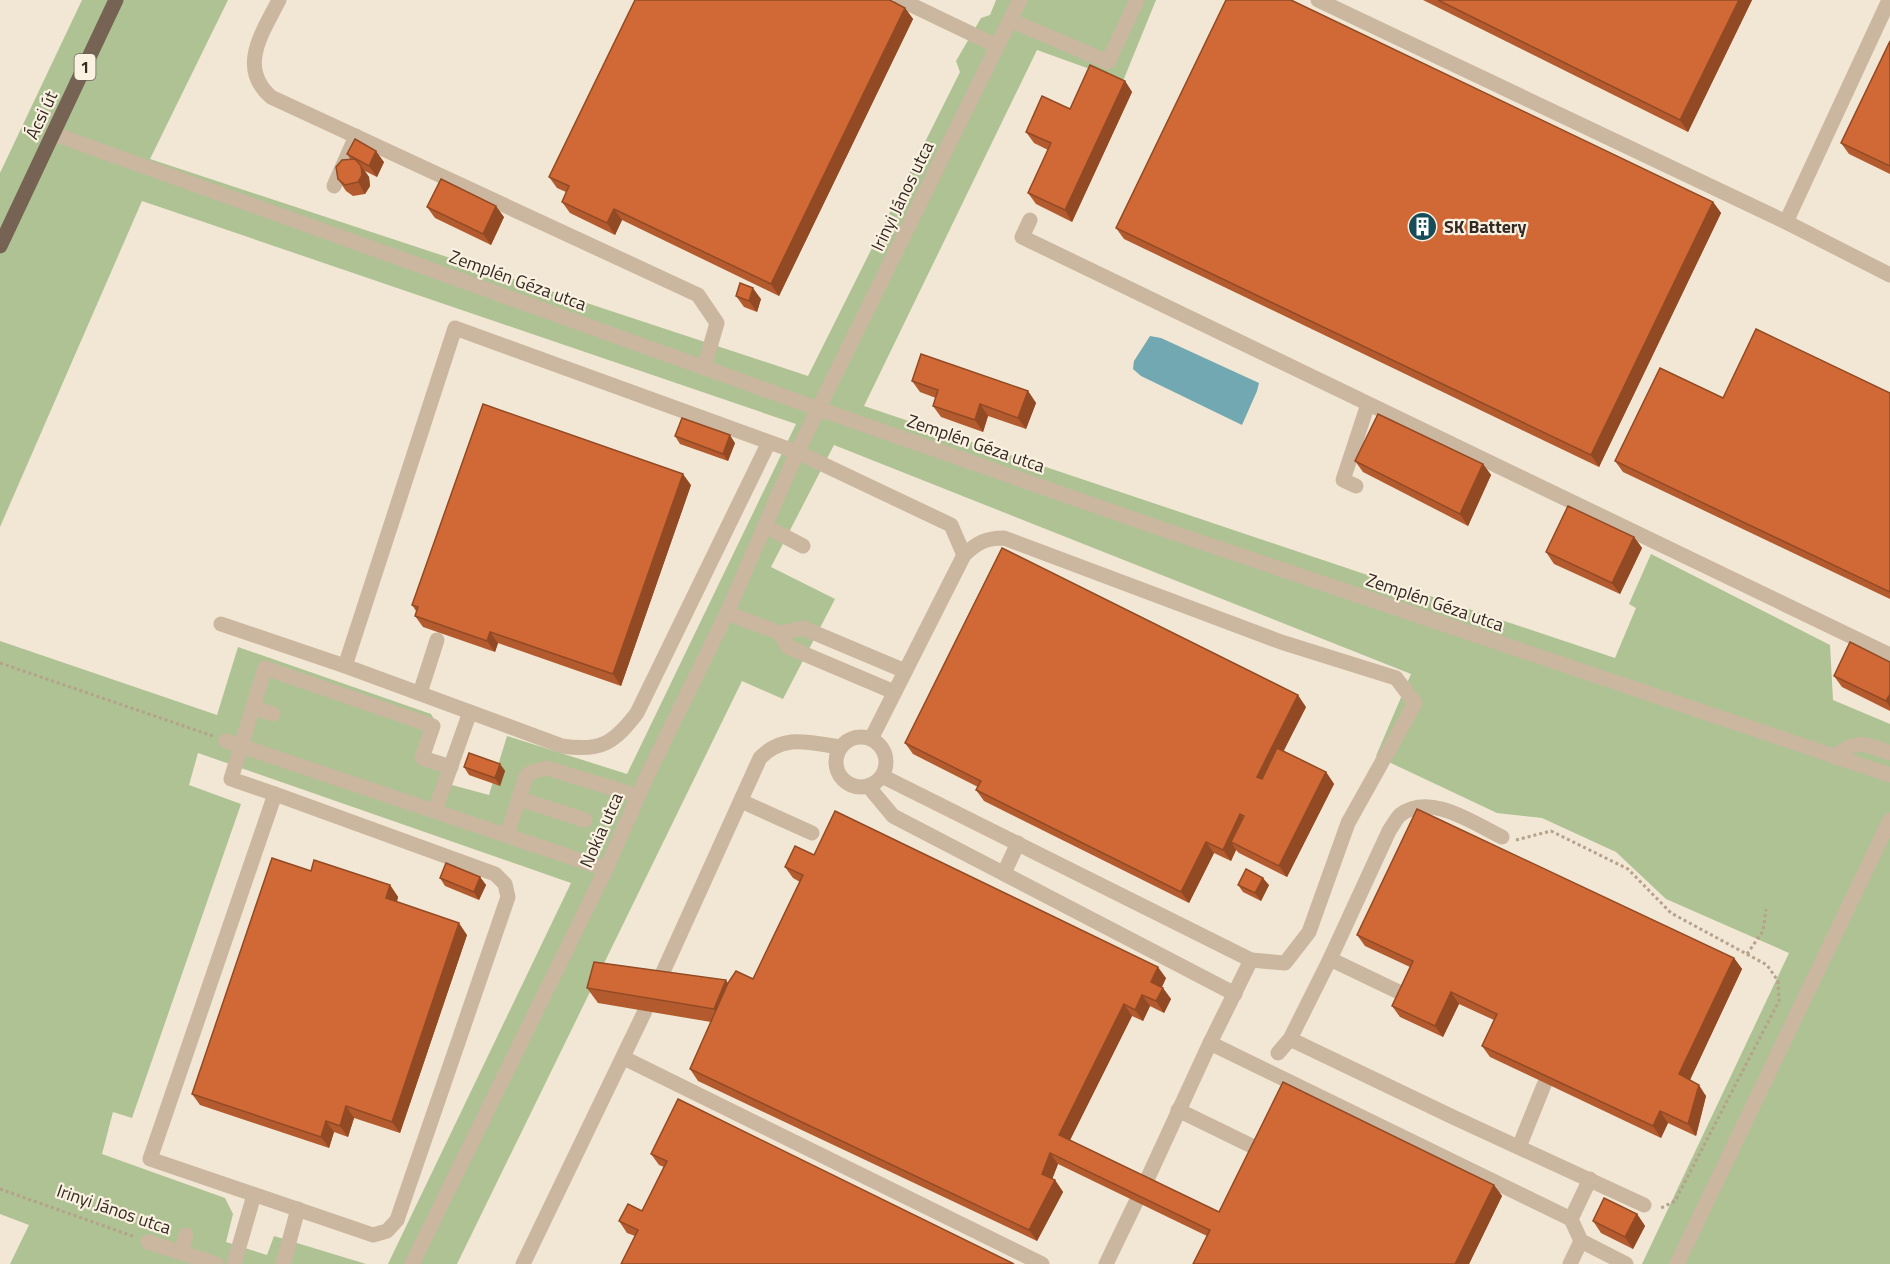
<svg xmlns="http://www.w3.org/2000/svg" width="1890" height="1264" font-family="'Titillium Web',sans-serif">
  <style>
    .green { fill: #aec294 }
    .water { fill: #72a8b1 }
    .lines { fill: none; stroke-linecap: round; stroke-linejoin: round }
    .path { stroke: #b6a18a; stroke-width: 3; stroke-dasharray: 3 3; stroke-linecap: butt }
    .minor { stroke: #cbb7a0; stroke-width: 15 }
    .major { stroke: #776353; stroke-width: 15 }
    .wall { fill: #b35a2e }
    .shaded-wall { fill: #924a25 }
    .building { fill: #d06935; stroke: #924a25; stroke-width: 1.5 }
    .labels { text-anchor: middle; dominant-baseline: central; stroke-width: 4.5; stroke-linejoin: round; paint-order: stroke }
    .shield { fill: #faf1e1; stroke: #6f665d; stroke-width: 1.5 }
    .shield-label { font-size: 16px; font-weight: bold; fill: #342a24 }
    .street-label { font-size: 18px; fill: #342a24; stroke: #faf1e1 }
    .poi-label { font-size: 18px; font-weight: bold; fill: #342a24; stroke: #faf1e1; text-anchor: start }
  </style>
  <rect width="100%" height="100%" fill="#f2e7d4"/>
  <path class="green" d="M82,0H228L150,159L808,376L960,72L956,61L981,18L990,15L996,0H1156L1123,81L1037,50L864,406L1615,658L1636,608L1629,604L1651,554L1830,645L1833,700L1890,724V1264H1642L1789,953L1666,899L1616,852L1542,818L1497,813L1376,756L1411,674L834,445L771,567L835,599L783,699L742,681L457,1264H388L571,883L198,753L189,785L241,804L132,1118L113,1112L102,1154L225,1198L233,1214L226,1242L267,1255L274,1236L366,1264H10L29,1225L0,1214V641L217,715L238,647L431,714L439,728L428,754L452,785L489,795L507,736L627,774L796,424L142,201L0,527V173Z"/>
  <path class="water" d="M1150,336L1161,338L1259,383L1257,391L1242,425L1141,376L1133,369L1134,361Z"/>
  <g class="lines">
    <g class="path">
      <path d="M0,663L213,736"/>
      <path d="M1516,840L1551,831L1628,869L1671,913L1767,965L1778,981L1779,1001L1675,1201L1659,1209"/>
      <path d="M1747,954L1763,931L1766,909"/>
      <path d="M0,1189L135,1237"/>
    </g>
    <g class="minor">
      <path d="M279,0C263,32 237,67 271,97L698,295L717,323L704,368"/>
      <path d="M901,0L997,46"/>
      <path d="M1318,0L1786,222L1890,275"/>
      <path d="M1010,20L1108,62L1137,0"/>
      <path d="M54,134L819,409L1159,528L1890,775"/>
      <path d="M334,186L356,136"/>
      <path d="M1030,220L1022,237L1890,655"/>
      <path d="M1786,222L1889,0"/>
      <path d="M769,442L637,713C614,743 601,752 562,746L345,666L455,328L769,442L797,452L951,525L964,555"/>
      <path d="M1356,486L1343,480L1368,404"/>
      <path d="M765,526L803,546"/>
      <path d="M727,613L780,633L803,628L905,671"/>
      <path d="M221,624L345,666"/>
      <path d="M780,633L788,647L894,692"/>
      <path d="M420,693L437,640"/>
      <path d="M254,708L273,714"/>
      <circle cx="861" cy="762" r="25"/>
      <path d="M871,739L964,555C977,543 985,538 1004,538L1281,642L1396,678L1415,703L1348,823L1309,932L1285,963L1251,960L1210,1043L1145,1184"/>
      <path d="M226,741L606,869"/>
      <path d="M1835,757C1856,738 1866,744 1890,753"/>
      <path d="M882,776L1251,960"/>
      <path d="M868,786L893,816L1235,994"/>
      <path d="M275,794L495,874L505,884L508,897L397,1220L387,1231L373,1235L150,1159Z"/>
      <path d="M275,794L231,779L265,668L433,726L422,758L451,767"/>
      <path d="M519,799L585,820"/>
      <path d="M741,801L812,833"/>
      <path d="M435,811L470,712"/>
      <path d="M507,835L526,776L532,772L547,768L638,796"/>
      <path d="M1004,873L1018,843"/>
      <path d="M1330,959L1403,994"/>
      <path d="M658,983L760,758C784,733 810,743 840,747"/>
      <path d="M1290,1039L1455,1118L1644,1205"/>
      <path d="M1210,1043L1571,1219L1581,1241L1626,1264"/>
      <path d="M1278,1053L1290,1039L1330,959L1389,831C1393,825 1396,819 1400,815C1430,792 1473,823 1502,837"/>
      <path d="M624,1058L1042,1264"/>
      <path d="M1178,1110L1262,1151"/>
      <path d="M1519,1147L1544,1085"/>
      <path d="M1571,1219L1590,1179"/>
      <path d="M148,1242L216,1264"/>
      <path d="M181,1253L186,1235"/>
      <path d="M234,1264L254,1195"/>
      <path d="M283,1264L298,1209"/>
      <path d="M412,1264L606,869L646,778L727,613L797,452L1020,0"/>
      <path d="M523,1264L645,1011"/>
      <path d="M1106,1264L1136,1202"/>
      <path d="M1570,1264L1581,1241"/>
      <path d="M1677,1264L1890,820"/>
    </g>
    <path class="major" d="M0,246L116,0"/>
  </g>
  <g class="wall">
    <path d="M1423,0H1752L1688,132Z"/>
    <path d="M905,8L913,19L779,296L622,220L615,235L570,213L562,202L566,192L557,188L549,177Z"/>
    <path d="M1890,41V174L1849,154L1841,143Z"/>
    <path d="M1125,81L1132,92L1072,222L1036,204L1028,193L1048,150L1034,143L1026,132Z"/>
    <path d="M347,154L384,162L377,177L365,171L369,177L370,186L365,194L353,196L346,191L338,179L351,160Z"/>
    <path d="M1713,202L1721,213L1599,467L1124,239L1116,228Z"/>
    <path d="M427,207L504,217L491,245L435,218Z"/>
    <path d="M736,296L761,299L757,312L744,307Z"/>
    <path d="M912,381L1028,391L1036,403L1026,429L988,416L983,432L941,417L933,406L936,398L920,392Z"/>
    <path d="M1890,393V599L1623,472L1615,461L1723,398Z"/>
    <path d="M675,436L735,443L728,461L680,444Z"/>
    <path d="M1355,461L1483,464L1491,475L1468,526L1363,472Z"/>
    <path d="M691,485L621,686L498,643L495,652L423,627L415,616L416,611L412,605Z"/>
    <path d="M1634,537L1642,548L1620,594L1554,564L1546,552Z"/>
    <path d="M1890,662V711L1842,687L1834,676Z"/>
    <path d="M1306,707L1283,751L1326,772L1334,784L1287,877L1239,853L1236,850L1231,861L1214,853L1189,903L984,801L976,790L978,787L913,754L905,743Z"/>
    <path d="M500,764L505,771L500,786L469,775L464,767Z"/>
    <path d="M814,855L1166,978L1162,987L1171,999L1164,1013L1150,1006L1143,1021L1132,1016L1070,1140L1219,1212L1494,1185L1502,1196L1469,1264H1193L1207,1236L1058,1164L1052,1179L1055,1180L1063,1192L1037,1241L698,1081L690,1069L711,1022L598,1003L587,988L728,983L753,979L800,882L793,878L785,867Z"/>
    <path d="M311,871L390,885L398,897L397,902L467,935L400,1133L354,1118L348,1137L334,1132L329,1148L200,1105L192,1094Z"/>
    <path d="M480,877L486,885L479,900L445,886L440,878Z"/>
    <path d="M1238,885H1269L1261,901L1243,892Z"/>
    <path d="M1357,935L1734,958L1742,969L1690,1080L1706,1096L1696,1136L1668,1123L1661,1138L1490,1057L1482,1046L1494,1020L1459,1004L1443,1037L1400,1017L1392,1006L1410,967L1365,946Z"/>
    <path d="M651,1154L1014,1264L635,1236L627,1233L619,1221L642,1211L664,1167L659,1165Z"/>
    <path d="M1637,1214L1645,1226L1633,1249L1601,1233L1593,1221Z"/>
  </g>
  <g class="shaded-wall">
    <path d="M1739,0H1752L1688,132L1680,120Z"/>
    <path d="M905,8L913,19L779,296L771,284Z"/>
    <path d="M1125,81L1132,92L1072,222L1065,210Z"/>
    <path d="M376,151L384,162L377,177L369,166Z"/>
    <path d="M361,166L369,177L370,186L365,194L358,182Z"/>
    <path d="M1713,202L1721,213L1599,467L1591,455Z"/>
    <path d="M496,206L504,217L491,245L483,234Z"/>
    <path d="M614,209L622,220L615,235L607,223Z"/>
    <path d="M753,288L761,299L757,312L749,301Z"/>
    <path d="M1028,391L1036,403L1026,429L1018,418Z"/>
    <path d="M980,404L988,416L983,432L975,420Z"/>
    <path d="M730,435L735,443L728,461L723,454Z"/>
    <path d="M1483,464L1491,475L1468,526L1460,514Z"/>
    <path d="M683,474L691,485L621,686L613,674Z"/>
    <path d="M1634,537L1642,548L1620,594L1612,583Z"/>
    <path d="M490,632L498,643L495,652L487,641Z"/>
    <path d="M1890,694V707L1886,701Z"/>
    <path d="M1298,695L1306,707L1265,788L1257,777Z"/>
    <path d="M500,764L505,771L500,786L495,778Z"/>
    <path d="M1326,772L1334,784L1287,877L1279,866Z"/>
    <path d="M1240,814L1248,826L1231,842L1236,850L1231,861L1223,850Z"/>
    <path d="M1206,842L1214,853L1189,903L1181,892Z"/>
    <path d="M480,877L486,885L479,900L474,892Z"/>
    <path d="M1263,878L1269,885L1261,901L1255,893Z"/>
    <path d="M390,885L398,897L394,910L386,898Z"/>
    <path d="M459,923L467,935L400,1133L392,1122Z"/>
    <path d="M1734,958L1742,969L1687,1086L1679,1074Z"/>
    <path d="M1158,967L1166,978L1159,993L1151,982Z"/>
    <path d="M726,980L736,995L724,1024L714,1009Z"/>
    <path d="M1163,988L1171,999L1164,1013L1156,1001Z"/>
    <path d="M1451,992L1459,1004L1443,1037L1435,1026Z"/>
    <path d="M1142,995L1150,1006L1143,1021L1135,1010Z"/>
    <path d="M1124,1004L1132,1016L1067,1146L1059,1135Z"/>
    <path d="M1699,1085L1706,1096L1696,1136L1688,1124Z"/>
    <path d="M346,1106L354,1118L348,1137L340,1126Z"/>
    <path d="M1660,1111L1668,1123L1661,1138L1653,1126Z"/>
    <path d="M326,1121L334,1132L329,1148L321,1137Z"/>
    <path d="M1050,1153L1058,1164L1050,1185L1042,1174Z"/>
    <path d="M1055,1180L1063,1192L1037,1241L1029,1230Z"/>
    <path d="M1494,1185L1502,1196L1469,1264H1455Z"/>
    <path d="M1637,1214L1645,1226L1633,1249L1625,1237Z"/>
  </g>
  <g class="building">
    <path d="M635,0H890L905,8L771,284L614,209L607,223L562,202L569,186L549,177Z"/>
    <path d="M1226,0H1291L1713,202L1591,455L1116,228Z"/>
    <path d="M1438,0H1739L1680,120Z"/>
    <path d="M1890,41V166L1841,143Z"/>
    <path d="M1090,65L1125,81L1065,210L1028,193L1051,143L1026,132L1042,96L1070,109Z"/>
    <path d="M355,139L376,151L369,166L347,154Z"/>
    <path d="M355,159L361,166L362,175L358,182L345,185L338,179L336,167L342,160Z"/>
    <path d="M441,179L496,206L483,234L427,207Z"/>
    <path d="M740,283L753,288L749,301L736,296Z"/>
    <path d="M1756,329L1890,393V592L1615,461L1660,368L1723,398Z"/>
    <path d="M921,354L1028,391L1018,418L980,404L975,420L933,406L938,390L912,381Z"/>
    <path d="M483,404L683,474L613,674L490,632L487,641L415,616L418,607L412,605Z"/>
    <path d="M1378,414L1483,464L1460,514L1355,461Z"/>
    <path d="M682,418L730,435L723,454L675,436Z"/>
    <path d="M1568,506L1634,537L1612,583L1546,552Z"/>
    <path d="M1002,548L1298,695L1257,777L1262,779L1277,748L1326,772L1279,866L1231,842L1244,816L1240,814L1223,850L1206,842L1181,892L976,790L981,781L905,743Z"/>
    <path d="M1850,642L1890,662V694L1886,701L1834,676Z"/>
    <path d="M469,753L500,764L495,778L464,767Z"/>
    <path d="M1417,809L1734,958L1679,1074L1699,1085L1688,1124L1660,1111L1653,1126L1482,1046L1497,1014L1451,992L1435,1026L1392,1006L1413,961L1357,935Z"/>
    <path d="M835,811L1158,967L1151,982L1163,988L1156,1001L1142,995L1135,1010L1124,1004L1059,1135L1219,1212L1283,1082L1494,1185L1455,1264H1193L1210,1230L1050,1153L1042,1174L1055,1180L1029,1230L690,1069L728,983L736,971L753,979L803,875L785,867L795,846L814,855Z"/>
    <path d="M272,858L311,871L314,860L390,885L386,898L459,923L392,1122L346,1106L340,1126L326,1121L321,1137L192,1094Z"/>
    <path d="M446,863L480,877L474,892L440,878Z"/>
    <path d="M1246,869L1263,878L1255,893L1238,885Z"/>
    <path d="M594,962L726,980L714,1009L587,988Z"/>
    <path d="M678,1099L1014,1264H621L638,1230L619,1221L628,1204L642,1211L667,1161L651,1154Z"/>
    <path d="M1604,1198L1637,1214L1625,1237L1593,1221Z"/>
  </g>
  <defs>
    <symbol id="building-disc" viewBox="-11 -11 22 22"><circle r="9.5" fill="#174d58" stroke="#faf1e1"/><path d="M-4-6H4V6H1V3H-1V6H-4ZM-2.5-4.3h1.7v1.8h-1.7ZM.8-4.3h1.7v1.8H.8ZM-2.5-1h1.7V.8h-1.7ZM.8-1h1.7V.8H.8Z" fill="#fff"/></symbol>
  </defs>
  <g fill-rule="evenodd">
    <use href="#building-disc" x="1406" y="210" width="33" height="33"/>
  </g>
  <g class="labels">
    <rect class="shield" x="74.5" y="54" width="21" height="26" rx="4.5"/>
    <g class="shield-label">
      <text x="85" y="67">1</text>
    </g>
    <g class="street-label">
      <text transform="translate(41 115) rotate(-65)">Ácsi út</text>
      <text transform="translate(902 196) rotate(-64)">Irinyi János utca</text>
      <text transform="translate(518 280) rotate(20)">Zemplén Géza utca</text>
      <text transform="translate(976 443) rotate(19)">Zemplén Géza utca</text>
      <text transform="translate(1435 602) rotate(19)">Zemplén Géza utca</text>
      <text transform="translate(601 830) rotate(-66)">Nokia utca</text>
      <text transform="translate(114 1209) rotate(19)">Irinyi János utca</text>
    </g>
    <g class="poi-label">
      <text x="1444" y="226">SK Battery</text>
    </g>
  </g>
</svg>
